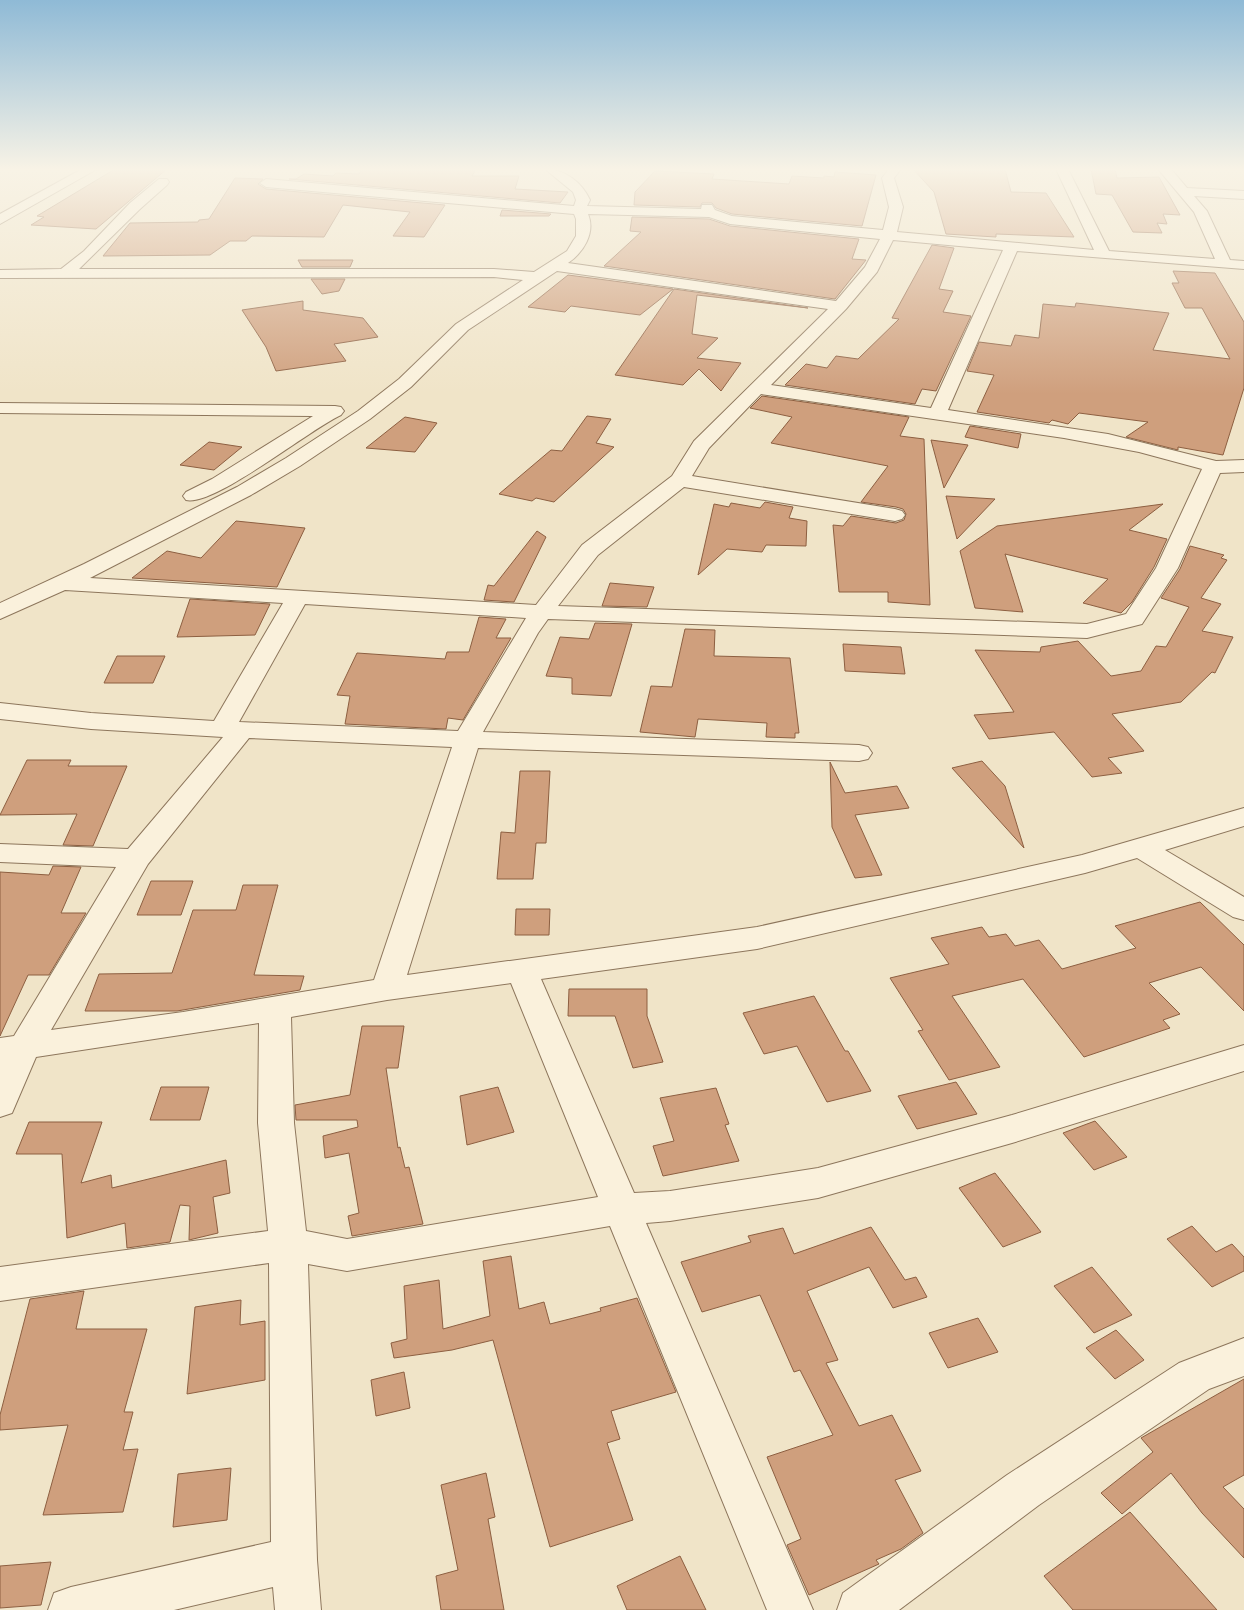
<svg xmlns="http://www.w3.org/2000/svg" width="1244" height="1610" font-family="'Zilla Slab',serif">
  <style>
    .building { fill: #cf9f7d; stroke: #8d5f41 }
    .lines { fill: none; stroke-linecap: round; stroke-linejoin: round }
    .minor-casing { stroke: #8d765c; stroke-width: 2 }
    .minor { fill: #faf1dc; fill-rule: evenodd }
  </style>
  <rect width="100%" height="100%" fill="#f0e4c8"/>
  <g class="building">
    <path d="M115,169H167L96,229L31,225L44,217L37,216Z"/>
    <path d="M362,169H476L472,176H519L515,189L568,192L560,203L289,179H296L304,174L333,176L336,173L359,174Z"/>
    <path d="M913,169H1005L1011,192L1046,193L1074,237L996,234V237L946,234L934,192Z"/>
    <path d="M1091,169H1115L1117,178L1159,177L1180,215L1163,214L1167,224L1157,223L1162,233L1133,232L1112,195L1096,194Z"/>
    <path d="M655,171L714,174L712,179L789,184L792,176L824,178V176L834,177L835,172L876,175L862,226L732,214L716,208L712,203H702L700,207L634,205L635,192Z"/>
    <path d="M235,178L263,179L258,184L266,189L445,205L424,237L393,236L410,212L343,205L324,237L252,236L246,241H230L210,255L103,256L130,223L198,222L199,220L209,219Z"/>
    <path d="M502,210L551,214L549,216H500Z"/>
    <path d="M632,217L709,219L730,226L859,239L852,259L866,260L835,299L604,266L641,232L630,231Z"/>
    <path d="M932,245L954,248L939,289L953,291L943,312L971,316L936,391L922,389L915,404L785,385L806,364L827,368L836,356L858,359L899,319L892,318Z"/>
    <path d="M298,260H353L350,267H302Z"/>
    <path d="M1173,271L1215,273L1244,322V388L1223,455L1178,447V450L1126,437L1148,422L1079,413L1068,424L1052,420L1049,423L977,412L994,375L967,371L979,342L1011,346L1015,335L1039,338L1043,304L1075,307L1076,303L1169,313L1153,350L1230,359L1202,308H1185L1172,283H1179Z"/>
    <path d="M568,275L591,278L673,289L640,315L571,306L565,312L528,307Z"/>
    <path d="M311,279H345L339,291L322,294Z"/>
    <path d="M674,289L808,308L697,295L692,334L718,338L697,358L741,363L721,391L699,369L683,385L615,375Z"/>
    <path d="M303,301V310L363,318L378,337L334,344L346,361L276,371L266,347L242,310Z"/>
    <path d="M762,396L909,417L900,436L924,439L930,605L888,602V592H839L833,525L843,526L851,516L896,523L904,520L906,514L903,509L896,507L861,502L888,466L771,443L792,417L750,408Z"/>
    <path d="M587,416L611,419L596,443L614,447L554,502L536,498L532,501L499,494L551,450L562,451Z"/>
    <path d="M405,417L437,423L415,452L366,448Z"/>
    <path d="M970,426L1021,434L1018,448L965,437Z"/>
    <path d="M931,440L968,445L944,488Z"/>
    <path d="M209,442L242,447L214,470L180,465Z"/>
    <path d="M946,496L995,499L957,539Z"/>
    <path d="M765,502L793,507L789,518L807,521L806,546L766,545L762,552L727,549L698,575L714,504L729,507L731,503L760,508Z"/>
    <path d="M1163,504L1129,530L1167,539L1154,567L1132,602L1121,613L1083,603L1108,579L1005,554L1023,612L975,608L960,551L997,526Z"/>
    <path d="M236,521L305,528L277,587L132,578L167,551L201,558Z"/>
    <path d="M537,531L546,537L514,602L484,600L488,585L494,586Z"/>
    <path d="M1190,546L1224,555L1221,558L1227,560L1201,598L1221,604L1202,631L1233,637L1215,673L1212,672L1181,702L1112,714L1144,751L1108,758L1122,773L1092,777L1054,732L989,739L974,715L1014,712L975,650L1040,652L1041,647L1078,641L1111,676L1141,671L1156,646L1166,647L1189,607L1161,598L1180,569Z"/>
    <path d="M610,583L654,587L647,607L602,606Z"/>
    <path d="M190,599L270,604L255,635L177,637Z"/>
    <path d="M479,617L506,619L496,638H511L463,720L448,718L446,729L345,724L350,696L337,695L357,653L445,659L447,652H469Z"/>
    <path d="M595,623L632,624L611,696L572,694V678L546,676L560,637L589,639Z"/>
    <path d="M685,629L715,630L714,656L790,658L799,733H795V738L766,737L767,723L698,719L695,737L640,732L651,686L672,687Z"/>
    <path d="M843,644L901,647L905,674L845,671Z"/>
    <path d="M117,656H165L153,683H104Z"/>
    <path d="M27,760H71L68,766H127L93,846L63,845L77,814L0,815Z"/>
    <path d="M982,761L1005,786L1024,848L952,768Z"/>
    <path d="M830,762L845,793L897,786L909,808L855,815L882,875L855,878L832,827Z"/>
    <path d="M520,771H550L546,843H536L533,879H497L501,832L515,833Z"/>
    <path d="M53,866L81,867L61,913H86L49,975H28L0,1036V872L49,875Z"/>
    <path d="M151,881H193L181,915H137Z"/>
    <path d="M243,885H278L254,975L304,976L300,990L177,1011H85L99,974L172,973L193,910H236Z"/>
    <path d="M1200,902L1244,945V1011L1201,967L1149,983L1180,1014L1163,1020L1170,1028L1084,1057L1023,979L952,996L1000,1067L949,1080L918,1031L923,1030L890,978L949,964L931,938L982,927L989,937L1006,934L1015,946L1039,940L1062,969L1136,948L1115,926Z"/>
    <path d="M516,909H550L549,935H515Z"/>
    <path d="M569,989H647V1016L663,1062L633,1068L615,1016H568Z"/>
    <path d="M814,996L845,1051H848L871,1091L827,1102L797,1046L764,1054L743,1013Z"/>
    <path d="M362,1026H404L398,1068H386L398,1148L400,1147L405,1168L409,1167L423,1224L352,1236L348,1216L359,1213L349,1153L325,1158L323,1136L358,1127L357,1120H296L295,1105L350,1095Z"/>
    <path d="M956,1082L977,1114L917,1129L898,1096Z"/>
    <path d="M161,1087H209L200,1120H150Z"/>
    <path d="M498,1087L514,1132L467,1145L460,1096Z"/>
    <path d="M716,1088L729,1124L725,1125L739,1161L663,1176L653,1146L674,1141L660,1098Z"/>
    <path d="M1095,1121L1127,1157L1094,1170L1063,1133Z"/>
    <path d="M29,1122H102L81,1183L111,1175L112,1188L226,1160L230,1193L213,1197L218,1233L189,1240L190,1206L180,1205L170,1242L127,1248L125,1223L67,1238L62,1154H16Z"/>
    <path d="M995,1173L1041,1232L1003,1247L959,1188Z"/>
    <path d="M1192,1226L1216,1252L1232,1244L1244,1257V1271L1212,1287L1167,1239Z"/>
    <path d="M871,1227L905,1280L916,1277L927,1297L893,1308L869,1267L807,1291L838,1360L826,1363L859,1426L892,1415L921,1471L895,1480L923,1533L901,1549L876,1560L879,1564L809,1595L787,1545L801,1539L767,1457L833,1435L800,1370L794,1372L760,1295L702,1312L681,1262L751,1242L748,1236L783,1228L794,1254Z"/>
    <path d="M511,1256L519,1309L544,1302L550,1324L601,1311L600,1308L637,1298L676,1392L611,1411L620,1439L607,1443L633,1520L550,1547L493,1340L452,1350L394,1358L391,1343L407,1339L404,1286L439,1280L443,1329L490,1316L483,1261Z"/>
    <path d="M1092,1267L1132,1315L1094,1333L1054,1286Z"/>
    <path d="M84,1291L76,1329H147L124,1412H133L123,1450L138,1449L123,1512L43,1515L68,1425L0,1430V1415L30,1299Z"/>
    <path d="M241,1300L240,1325L265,1321V1380L187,1394L195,1307Z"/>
    <path d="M978,1318L998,1352L948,1368L929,1333Z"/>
    <path d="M1116,1330L1144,1360L1115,1379L1086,1348Z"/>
    <path d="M404,1372L410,1408L376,1416L371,1380Z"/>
    <path d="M1244,1379V1475L1223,1487L1244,1509V1558L1202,1513L1171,1473L1122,1514L1101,1493L1153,1452L1141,1438Z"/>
    <path d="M231,1468L227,1520L173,1527L178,1474Z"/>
    <path d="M486,1473L495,1517L488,1519L504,1610H441L436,1576L458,1570L441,1485Z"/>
    <path d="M1130,1512L1217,1610H1073L1044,1576Z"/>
    <path d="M680,1556L706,1610H627L617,1586Z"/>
    <path d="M51,1562L41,1605L0,1608V1566Z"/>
  </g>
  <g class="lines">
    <defs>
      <g id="minor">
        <path d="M82,169H97L0,224V214Z"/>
        <path d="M545,169C564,169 582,182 590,200L587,206L701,209L702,205H712L715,210L732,216L883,230L889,207L882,178L889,169H901L894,178L903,207L897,232L1094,250L1056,169H1068L1109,251L1215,259L1194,212L1158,169H1171L1187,188L1244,191V199L1194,196L1207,211L1230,260L1244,261V269L1017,251L948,410L1108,434L1216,461L1244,460V472L1220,473L1178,568L1142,624L1087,638L548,619L538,633L483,732L859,745L868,747L872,753L868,759L859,761L478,748L407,975L757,927L1082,855L1244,808V826L1165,850L1244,897V920L1233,917L1137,858L1085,873L757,949L541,979L634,1193L670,1191L818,1168L1012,1115L1244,1045V1071L1012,1143L818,1198L670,1221L646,1223L813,1610H767L610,1226L347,1271L308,1264L317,1560L321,1610H275L273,1587L174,1610H48L54,1593L71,1587L271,1542L269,1263L0,1301V1267L268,1231L258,1123L259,1023L36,1057L12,1113L0,1117V1038L14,1036L116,867L0,862V844L128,849L223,737L91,729L0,719V703L91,713L214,721L283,603L65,590L0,619V603L84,564L237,487L286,458L358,411L399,379L456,324L523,280L494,277L0,278V270L61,269L84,251L130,203L159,179H167L169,182L167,185L140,209L79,269H494L534,272L567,251L576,236V219L574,214L266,187L260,183L266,179L574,206L576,200L573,192ZM588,214L709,217L730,224L880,239L865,267L836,301L568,263C583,253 596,233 588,214ZM893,240L1003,250L931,408L771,385L846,309L877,272ZM557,271L828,309L694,441L672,476L582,545L536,605L90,578L251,495L300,466L370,419L411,387L468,330ZM761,394L1064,438L1139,452L1202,469L1156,568L1126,614L1087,624L558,606L598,555L684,487L895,521L902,519L905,515L902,511L895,509L692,476L709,448ZM305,604L526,618L458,731L239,722ZM249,738L452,747L374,980L183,1012L51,1030L148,864ZM511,983L598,1197L347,1239L306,1231L294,1123L291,1017L387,1000Z"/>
        <path d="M0,403L335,406L341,407L344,411L341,415C310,429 214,507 186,500L183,496L186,492L212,479L313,416L0,413Z"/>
        <path d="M1244,1338V1376L1209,1389L1039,1505L899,1610H837L843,1593L1007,1475L1179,1363Z"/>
      </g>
    </defs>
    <use href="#minor" class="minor-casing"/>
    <use href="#minor" class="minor"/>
  </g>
  <linearGradient id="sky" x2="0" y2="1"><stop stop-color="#8fbad6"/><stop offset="0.43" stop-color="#f8f3e6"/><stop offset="1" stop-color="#f8f3e6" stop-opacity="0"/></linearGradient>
  <rect width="1244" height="394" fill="url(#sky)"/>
</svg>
